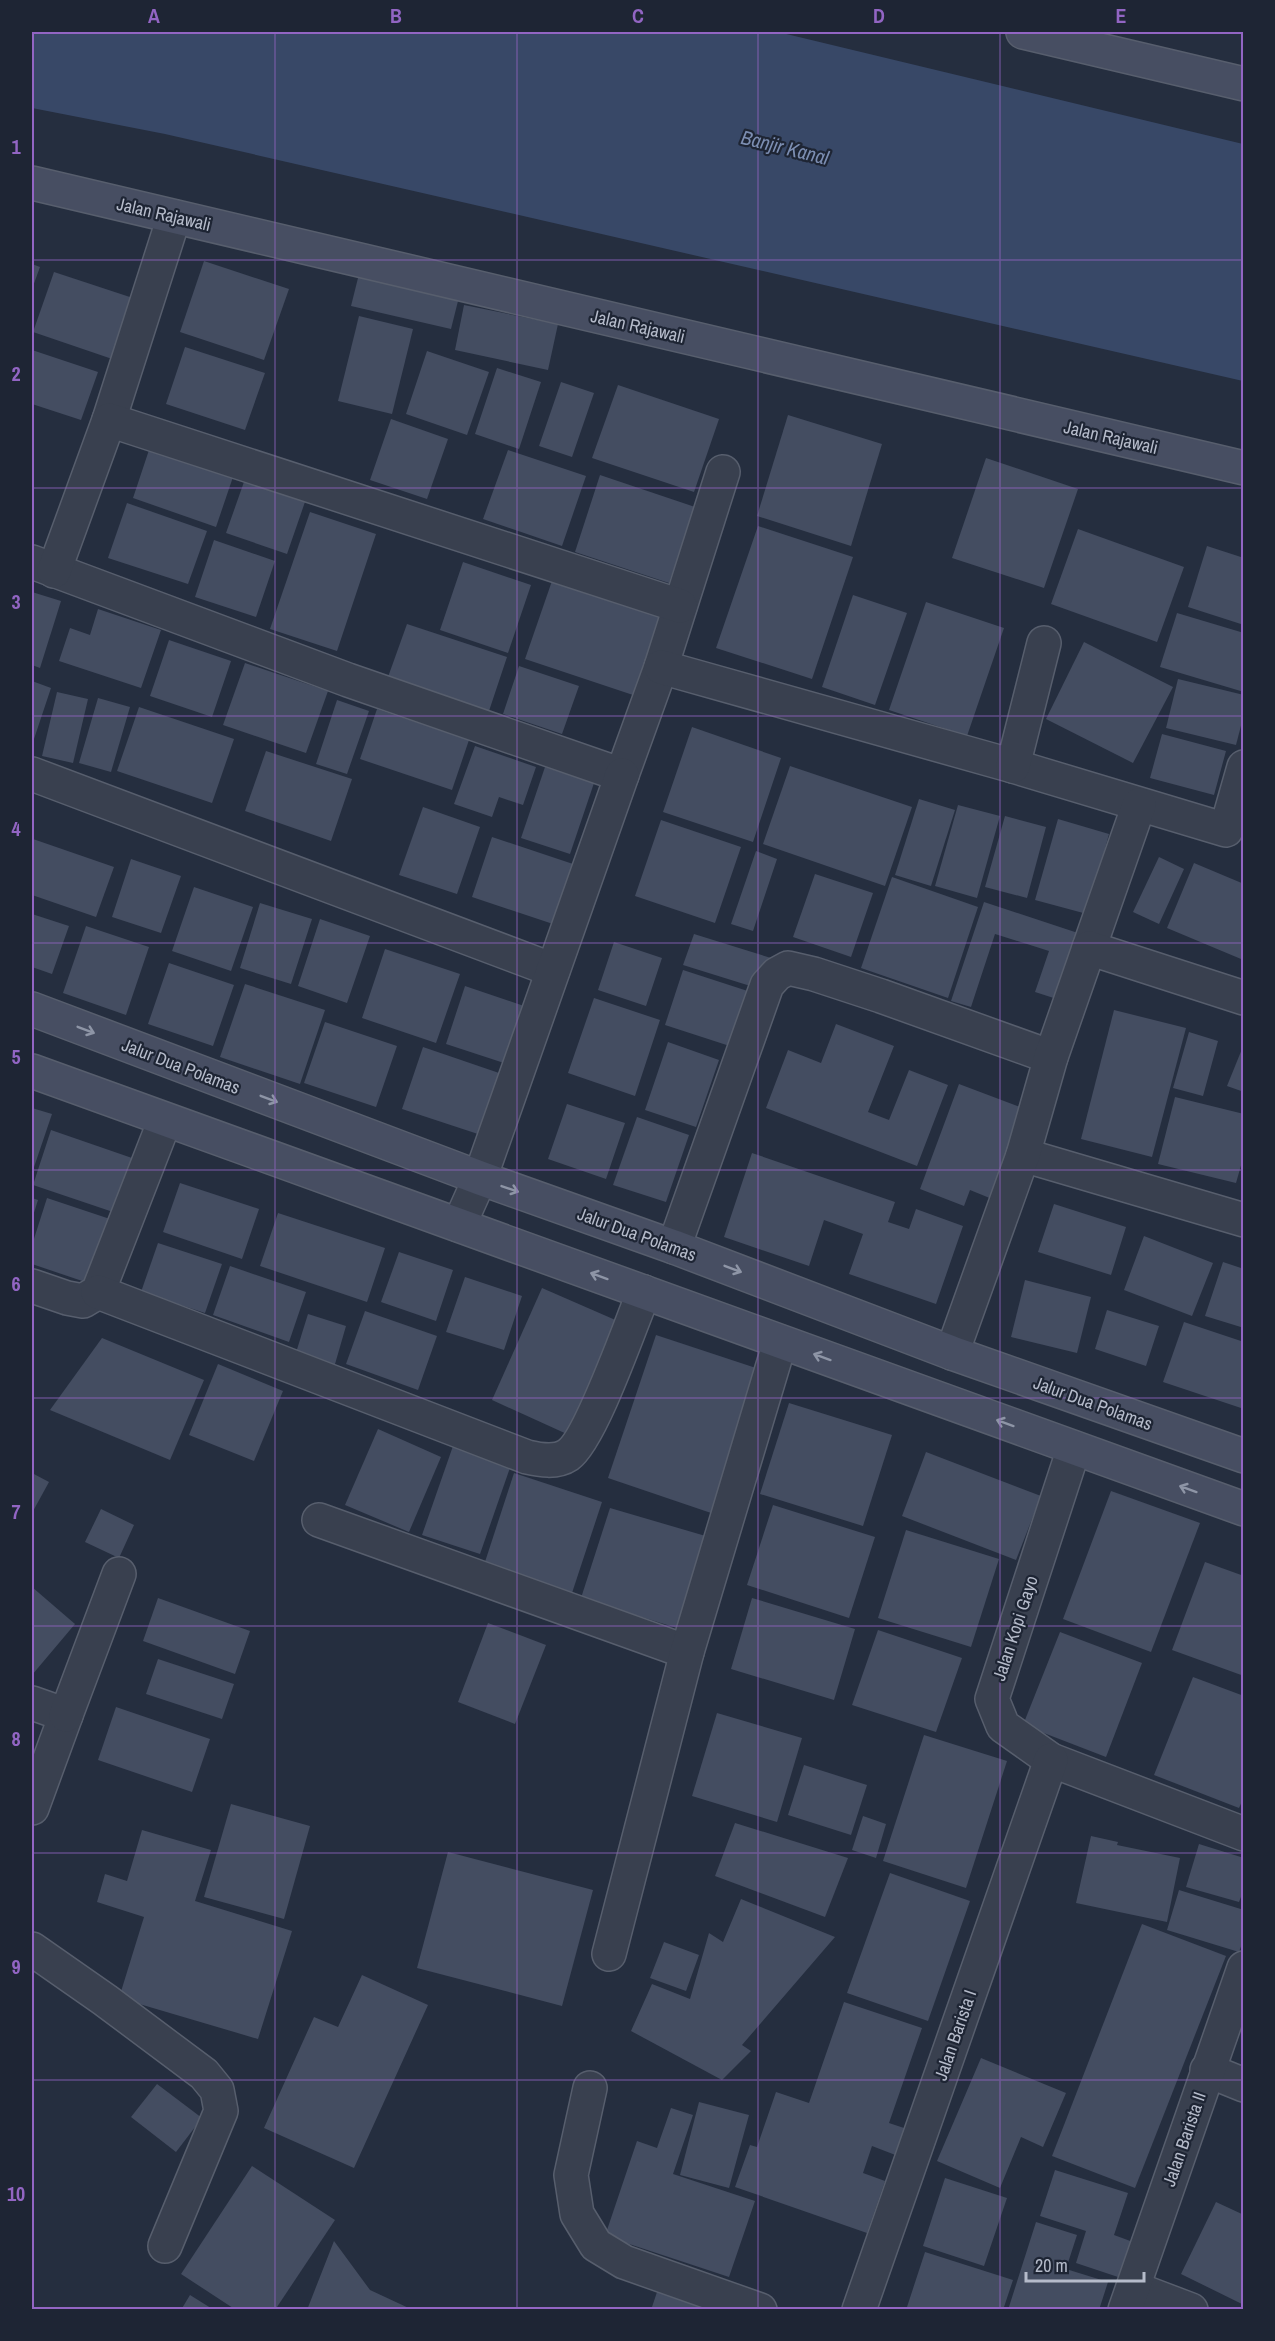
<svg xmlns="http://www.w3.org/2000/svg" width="1275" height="2341" font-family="'Archivo Narrow',sans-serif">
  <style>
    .water { fill: #384867 }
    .building { fill: #444d61 }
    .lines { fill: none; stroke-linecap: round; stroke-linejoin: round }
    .street-casing { stroke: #575e6d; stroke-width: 36 }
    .secondary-casing { stroke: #575e6d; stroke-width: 36 }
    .street { stroke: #39404f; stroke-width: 33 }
    .secondary { stroke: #474e62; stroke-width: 33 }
    .oneway { stroke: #8e95a6 }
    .grid { fill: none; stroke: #9265c3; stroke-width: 1.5; stroke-opacity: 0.55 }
    .labels { text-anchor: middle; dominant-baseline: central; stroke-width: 4.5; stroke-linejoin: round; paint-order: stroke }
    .street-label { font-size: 18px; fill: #b5bbca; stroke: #1e2534 }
    .water-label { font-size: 20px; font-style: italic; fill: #7c8eb2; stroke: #1e2534 }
    .neatline { fill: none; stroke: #9265c3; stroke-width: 2 }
    .grid-label { font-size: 20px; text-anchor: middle; font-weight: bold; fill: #9265c3 }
  </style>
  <rect width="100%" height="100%" fill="#252e3f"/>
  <path class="water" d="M32,32H778L1243,144V381L165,134L32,108Z"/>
  <g class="building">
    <path d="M204,261L289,289L264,360L180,332Z"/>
    <path d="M32,264L40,267L32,289Z"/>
    <path d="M361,266L461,289L451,329L351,306Z"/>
    <path d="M54,272L142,301L121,362L33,332Z"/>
    <path d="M464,305L558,324L548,370L455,350Z"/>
    <path d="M359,316L413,329L392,414L338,401Z"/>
    <path d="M185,347L265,373L245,430L166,404Z"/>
    <path d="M32,350L98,372L81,420L32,404Z"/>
    <path d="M427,351L489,372L467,435L406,414Z"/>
    <path d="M497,368L541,382L519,449L475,434Z"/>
    <path d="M561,382L594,393L572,457L539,446Z"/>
    <path d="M618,385L719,419L694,492L592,458Z"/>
    <path d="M788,415L882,444L851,546L757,516Z"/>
    <path d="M391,419L448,439L427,499L370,480Z"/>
    <path d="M150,447L234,474L216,527L133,498Z"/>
    <path d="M508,450L586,476L562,546L483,519Z"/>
    <path d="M986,458L1078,489L1044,588L952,558Z"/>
    <path d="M600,475L695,507L669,583L575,552Z"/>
    <path d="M245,479L306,499L287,554L226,533Z"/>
    <path d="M127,503L207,531L188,584L108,558Z"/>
    <path d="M310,512L376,534L337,651L270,629Z"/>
    <path d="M758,526L853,557L812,679L716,648Z"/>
    <path d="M1078,529L1184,567L1157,642L1051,604Z"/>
    <path d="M214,540L275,561L256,617L195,597Z"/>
    <path d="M1207,546L1244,558V625L1188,607Z"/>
    <path d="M463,562L531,585L508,653L440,630Z"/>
    <path d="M553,578L663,615L636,696L525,659Z"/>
    <path d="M32,592L61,601L40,668L32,665Z"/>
    <path d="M853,595L907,613L875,705L822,687Z"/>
    <path d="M926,602L1004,628L967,736L889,710Z"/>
    <path d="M98,609L161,630L141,688L59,661L70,628L90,635Z"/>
    <path d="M1177,613L1244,633V692L1160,667Z"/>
    <path d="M407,624L507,657L489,711L388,677Z"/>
    <path d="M169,640L231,661L212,717L150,696Z"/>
    <path d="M1084,642L1173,687L1133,763L1046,719Z"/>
    <path d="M245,663L328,691L306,753L223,725Z"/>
    <path d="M519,666L579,686L562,734L503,714Z"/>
    <path d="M1178,679L1244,695V714L1236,745L1166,728Z"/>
    <path d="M32,681L51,688L32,745Z"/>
    <path d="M57,692L88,699L73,763L42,756Z"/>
    <path d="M98,698L130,707L111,772L79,763Z"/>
    <path d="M337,700L369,711L347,774L316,764Z"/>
    <path d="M139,707L234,739L212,803L117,771Z"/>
    <path d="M377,709L469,740L452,790L360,759Z"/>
    <path d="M692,727L781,758L753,842L663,812Z"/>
    <path d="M1162,734L1226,751L1214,795L1150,778Z"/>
    <path d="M475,746L536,767L523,805L499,797L492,817L454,804Z"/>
    <path d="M266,751L352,779L331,841L245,811Z"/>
    <path d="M790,766L912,807L885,886L763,844Z"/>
    <path d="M545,767L594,783L570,854L521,838Z"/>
    <path d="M919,799L955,810L931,886L895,875Z"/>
    <path d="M958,805L1000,816L977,898L935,886Z"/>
    <path d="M423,807L480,827L457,894L399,875Z"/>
    <path d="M1005,816L1046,827L1027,898L985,887Z"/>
    <path d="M1058,819L1109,834L1087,914L1035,900Z"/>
    <path d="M661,820L741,847L715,923L635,896Z"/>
    <path d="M492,837L579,866L559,926L472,897Z"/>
    <path d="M33,839L114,867L96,917L32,895Z"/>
    <path d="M756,851L777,859L753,931L731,924Z"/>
    <path d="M1159,857L1184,869L1159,924L1133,912Z"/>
    <path d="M131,859L181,876L161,933L112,917Z"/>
    <path d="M1194,863L1244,884V953L1241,959L1167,928Z"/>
    <path d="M815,874L873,893L851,957L793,937Z"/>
    <path d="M892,877L978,907L948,998L861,968Z"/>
    <path d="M194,887L253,907L231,971L172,951Z"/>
    <path d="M984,902L1084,935L1063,1001L1035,992L1049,951L995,934L971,1007L951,1001Z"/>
    <path d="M260,903L312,919L291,984L240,968Z"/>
    <path d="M32,914L69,926L52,974L32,967Z"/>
    <path d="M320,919L370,936L347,1003L298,986Z"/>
    <path d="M86,926L149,947L126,1015L63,993Z"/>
    <path d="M694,934L771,958L760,989L683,965Z"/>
    <path d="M614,942L662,958L646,1006L598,990Z"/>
    <path d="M385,949L460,974L436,1043L362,1018Z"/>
    <path d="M169,963L234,985L213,1046L148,1024Z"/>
    <path d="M683,970L760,995L742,1050L665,1025Z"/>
    <path d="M245,984L325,1010L300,1084L220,1057Z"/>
    <path d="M465,986L524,1006L504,1063L446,1044Z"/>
    <path d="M594,998L660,1020L635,1096L568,1073Z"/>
    <path d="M1114,1010L1186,1028L1152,1157L1081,1139Z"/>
    <path d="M325,1022L397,1046L376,1107L304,1083Z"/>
    <path d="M836,1024L894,1046L868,1112L889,1120L909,1070L948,1085L917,1166L766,1108L788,1050L821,1063Z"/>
    <path d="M1189,1032L1218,1041L1203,1096L1173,1088Z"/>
    <path d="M668,1042L719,1060L696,1127L645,1110Z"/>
    <path d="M1244,1044V1092L1227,1086Z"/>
    <path d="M423,1047L502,1074L481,1135L402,1109Z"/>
    <path d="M959,1084L1031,1111L997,1201L970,1190L964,1206L920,1189Z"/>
    <path d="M1175,1097L1244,1114V1155L1236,1183L1158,1164Z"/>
    <path d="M567,1104L625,1123L606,1179L548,1159Z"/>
    <path d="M32,1108L52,1114L32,1173Z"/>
    <path d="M637,1117L689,1135L666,1202L613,1185Z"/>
    <path d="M51,1130L132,1158L113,1212L33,1185Z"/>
    <path d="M752,1153L895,1202L888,1222L909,1229L916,1209L963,1226L936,1304L849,1274L863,1234L824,1220L809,1266L724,1237Z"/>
    <path d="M180,1183L259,1209L242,1259L163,1232Z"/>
    <path d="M32,1198L38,1200L32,1219Z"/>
    <path d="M47,1198L116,1221L94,1285L32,1264V1245Z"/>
    <path d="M1054,1204L1126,1227L1111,1275L1038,1252Z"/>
    <path d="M278,1213L385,1248L367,1302L260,1266Z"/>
    <path d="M1144,1236L1213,1263L1192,1316L1124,1290Z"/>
    <path d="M158,1243L222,1264L205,1313L141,1292Z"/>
    <path d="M399,1252L453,1270L436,1321L381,1302Z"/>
    <path d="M1223,1262L1244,1269V1328L1205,1316Z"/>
    <path d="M230,1266L306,1292L289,1342L213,1315Z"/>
    <path d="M465,1277L522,1296L504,1350L446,1332Z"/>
    <path d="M1025,1280L1091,1297L1077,1353L1011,1337Z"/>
    <path d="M542,1288L620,1322L569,1435L492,1400Z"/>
    <path d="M1107,1310L1159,1326L1146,1366L1095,1349Z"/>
    <path d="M365,1311L437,1336L418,1390L346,1364Z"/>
    <path d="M308,1314L346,1326L333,1371L294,1359Z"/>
    <path d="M1184,1322L1244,1342V1409L1163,1382Z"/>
    <path d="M656,1335L762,1370L714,1514L608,1478Z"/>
    <path d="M102,1338L204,1380L170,1460L50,1410Z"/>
    <path d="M218,1364L283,1391L254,1461L189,1435Z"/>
    <path d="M789,1403L892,1435L863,1526L760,1494Z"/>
    <path d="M378,1429L441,1457L409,1532L345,1505Z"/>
    <path d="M453,1446L511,1465L480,1554L422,1535Z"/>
    <path d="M926,1452L1041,1496L1016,1560L902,1516Z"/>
    <path d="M32,1473L49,1482L32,1513Z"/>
    <path d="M514,1473L602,1502L572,1593L484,1565Z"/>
    <path d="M1111,1491L1200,1523L1151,1652L1063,1619Z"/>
    <path d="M773,1505L875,1537L849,1618L747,1585Z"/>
    <path d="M610,1508L709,1537L680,1629L581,1598Z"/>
    <path d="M101,1509L134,1525L119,1558L85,1542Z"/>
    <path d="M906,1530L999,1559L971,1647L878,1618Z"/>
    <path d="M1205,1562L1244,1576V1676L1172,1650Z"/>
    <path d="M32,1587L75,1624L32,1675Z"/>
    <path d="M158,1598L250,1631L235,1674L143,1641Z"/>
    <path d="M752,1598L855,1629L834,1700L731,1669Z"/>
    <path d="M488,1623L546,1645L515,1724L458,1702Z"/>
    <path d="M878,1630L962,1658L936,1732L852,1705Z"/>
    <path d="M1060,1632L1142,1663L1106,1757L1023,1725Z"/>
    <path d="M158,1659L234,1684L222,1719L146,1694Z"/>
    <path d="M1193,1677L1244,1696V1797L1239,1808L1154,1775Z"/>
    <path d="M116,1707L210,1739L192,1792L98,1760Z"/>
    <path d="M717,1713L802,1738L777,1822L692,1796Z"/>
    <path d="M924,1735L1007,1761L966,1888L883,1861Z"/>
    <path d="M804,1765L867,1785L851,1835L788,1815Z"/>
    <path d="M231,1804L310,1826L284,1919L204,1897Z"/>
    <path d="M863,1816L886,1824L876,1858L852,1850Z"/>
    <path d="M735,1823L848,1858L825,1917L715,1876Z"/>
    <path d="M142,1830L211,1850L195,1901L292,1931L258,2039L119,1998L144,1917L97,1902L105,1874L127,1881Z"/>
    <path d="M1091,1836L1118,1842L1117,1845L1180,1858L1167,1922L1076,1903Z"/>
    <path d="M1199,1844L1244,1858V1889L1239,1902L1186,1887Z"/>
    <path d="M448,1852L593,1890L562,2006L417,1968Z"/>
    <path d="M890,1873L970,1901L928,2021L847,1993Z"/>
    <path d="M1179,1890L1244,1910V1938L1239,1952L1167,1930Z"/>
    <path d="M741,1899L835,1937L742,2045L751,2051L722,2080L631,2031L652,1984L690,1999L709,1933L723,1942Z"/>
    <path d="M1142,1924L1226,1956L1135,2188L1052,2156Z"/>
    <path d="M664,1942L699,1955L686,1991L650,1978Z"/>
    <path d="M362,1975L428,2005L354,2168L264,2128L314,2017L338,2027Z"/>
    <path d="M844,2002L922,2028L889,2123L907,2129L898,2156L872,2146L863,2173L885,2181L867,2233L735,2187L750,2145L757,2147L776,2092L809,2103Z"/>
    <path d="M981,2058L1066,2093L1043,2147L1021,2137L1000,2188L937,2161Z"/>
    <path d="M157,2084L202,2118L176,2152L131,2117Z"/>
    <path d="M699,2102L749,2115L729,2188L680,2175Z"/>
    <path d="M671,2108L693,2115L673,2174L755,2201L729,2277L605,2236L637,2141L657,2148Z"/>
    <path d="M252,2166L335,2220L275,2310H236L181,2274Z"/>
    <path d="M1055,2170L1128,2193L1114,2235L1133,2242L1121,2278L1076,2263L1086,2231L1040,2216Z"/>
    <path d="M945,2178L1007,2198L984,2266L923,2246Z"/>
    <path d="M1216,2202L1244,2215V2305L1181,2274Z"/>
    <path d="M1036,2222L1077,2235L1066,2269L1108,2282L1099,2310H1008Z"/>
    <path d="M334,2241L370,2290L413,2310H307Z"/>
    <path d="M925,2252L1013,2280L1003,2310H916L907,2307Z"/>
    <path d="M657,2292L708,2309V2310H651Z"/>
    <path d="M190,2295L214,2310H181Z"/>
  </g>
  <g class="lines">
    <defs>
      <g id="street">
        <path d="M109,420L174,217"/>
        <path d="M32,562L348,680L622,775L661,667L723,472"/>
        <path d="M54,571L109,420L680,606"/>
        <path d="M661,667L1013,766L1226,830L1244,767"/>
        <path d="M1013,766L1044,643"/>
        <path d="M32,774L553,970"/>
        <path d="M1089,948L1139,805"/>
        <path d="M1023,1155L1244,1220"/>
        <path d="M459,1225L480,1178L622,775"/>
        <path d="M674,1247L767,985L777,974L788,968L814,974L881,996L1051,1057"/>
        <path d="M32,1286L67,1298L83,1301L98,1292L165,1120"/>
        <path d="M98,1292L527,1457C540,1460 556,1463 568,1455C591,1439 631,1323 644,1292"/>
        <path d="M952,1353L1023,1155L1051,1057L1089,948L1244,998"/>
        <path d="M1074,1448L992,1699L1003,1726L1051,1760L1244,1834"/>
        <path d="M319,1520L687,1652"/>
        <path d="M32,1703L66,1715L32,1808"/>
        <path d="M66,1715L119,1574"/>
        <path d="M32,1949L105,2000L204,2074L217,2090L221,2111L165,2246"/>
        <path d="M609,1954L687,1652L780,1342"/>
        <path d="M1207,2070L1244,2085"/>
        <path d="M590,2088L571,2175L577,2214L596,2245L624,2262L760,2310"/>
        <path d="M1133,2288L1191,2310"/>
        <path d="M859,2310L1051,1760"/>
        <path d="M1125,2310L1244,1968"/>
      </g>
      <g id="secondary">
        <path d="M1023,32L1244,84"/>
        <path d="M32,183L1244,468"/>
        <path d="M32,1009L480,1178L674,1247L952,1353L1244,1456"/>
        <path d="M32,1071L1244,1509"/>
      </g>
    </defs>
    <use href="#street" class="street-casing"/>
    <use href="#secondary" class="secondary-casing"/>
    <use href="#street" class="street"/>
    <use href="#secondary" class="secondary"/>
  </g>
  <defs><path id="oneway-shaft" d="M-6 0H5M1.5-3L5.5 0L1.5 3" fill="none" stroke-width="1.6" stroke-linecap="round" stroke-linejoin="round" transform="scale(1.5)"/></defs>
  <g class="oneway">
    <use href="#oneway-shaft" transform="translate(86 1030) rotate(21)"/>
    <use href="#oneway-shaft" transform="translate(269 1099) rotate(21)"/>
    <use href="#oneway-shaft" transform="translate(510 1189) rotate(19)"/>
    <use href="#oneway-shaft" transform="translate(733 1269) rotate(21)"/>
    <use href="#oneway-shaft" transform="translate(599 1276) rotate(-160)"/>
    <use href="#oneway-shaft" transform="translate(822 1357) rotate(-160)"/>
    <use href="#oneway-shaft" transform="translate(1005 1423) rotate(-160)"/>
    <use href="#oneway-shaft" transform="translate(1188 1489) rotate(-160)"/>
  </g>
  <path class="grid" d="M275,32V2310M517,32V2310M758,32V2310M1000,32V2310M32,260H1244M32,488H1244M32,716H1244M32,943H1244M32,1170H1244M32,1398H1244M32,1626H1244M32,1853H1244M32,2080H1244"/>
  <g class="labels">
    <g class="street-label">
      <text transform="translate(164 214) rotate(13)">Jalan Rajawali</text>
      <text transform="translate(638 326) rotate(13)">Jalan Rajawali</text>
      <text transform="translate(1111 437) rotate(13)">Jalan Rajawali</text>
      <text transform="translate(181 1066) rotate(21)">Jalur Dua Polamas</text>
      <text transform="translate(637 1234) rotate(20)">Jalur Dua Polamas</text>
      <text transform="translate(1093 1403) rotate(20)">Jalur Dua Polamas</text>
      <text transform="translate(1015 1628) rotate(-72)">Jalan Kopi Gayo</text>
      <text transform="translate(955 2035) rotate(-71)">Jalan Barista I</text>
      <text transform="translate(1184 2139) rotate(-71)">Jalan Barista II</text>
    </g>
    <g class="water-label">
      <text transform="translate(785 147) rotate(14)">Banjir Kanal</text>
    </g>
  </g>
  <rect width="1275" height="2341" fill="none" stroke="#1e2534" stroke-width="66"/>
  <path d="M1026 2272v9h118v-9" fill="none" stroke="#b5bbca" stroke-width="3"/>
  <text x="1035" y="2272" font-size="18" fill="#b5bbca" stroke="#1e2534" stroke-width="4.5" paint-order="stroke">20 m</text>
  <rect x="33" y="33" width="1209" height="2275" class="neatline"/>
  <g class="grid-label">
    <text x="154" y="23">A</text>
    <text x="396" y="23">B</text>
    <text x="638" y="23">C</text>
    <text x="879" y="23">D</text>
    <text x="1121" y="23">E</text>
    <text x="16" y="154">1</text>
    <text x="16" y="381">2</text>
    <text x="16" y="609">3</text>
    <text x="16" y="836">4</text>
    <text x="16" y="1064">5</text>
    <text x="16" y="1291">6</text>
    <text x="16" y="1519">7</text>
    <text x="16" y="1746">8</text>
    <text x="16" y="1974">9</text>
    <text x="16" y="2201">10</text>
  </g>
</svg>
